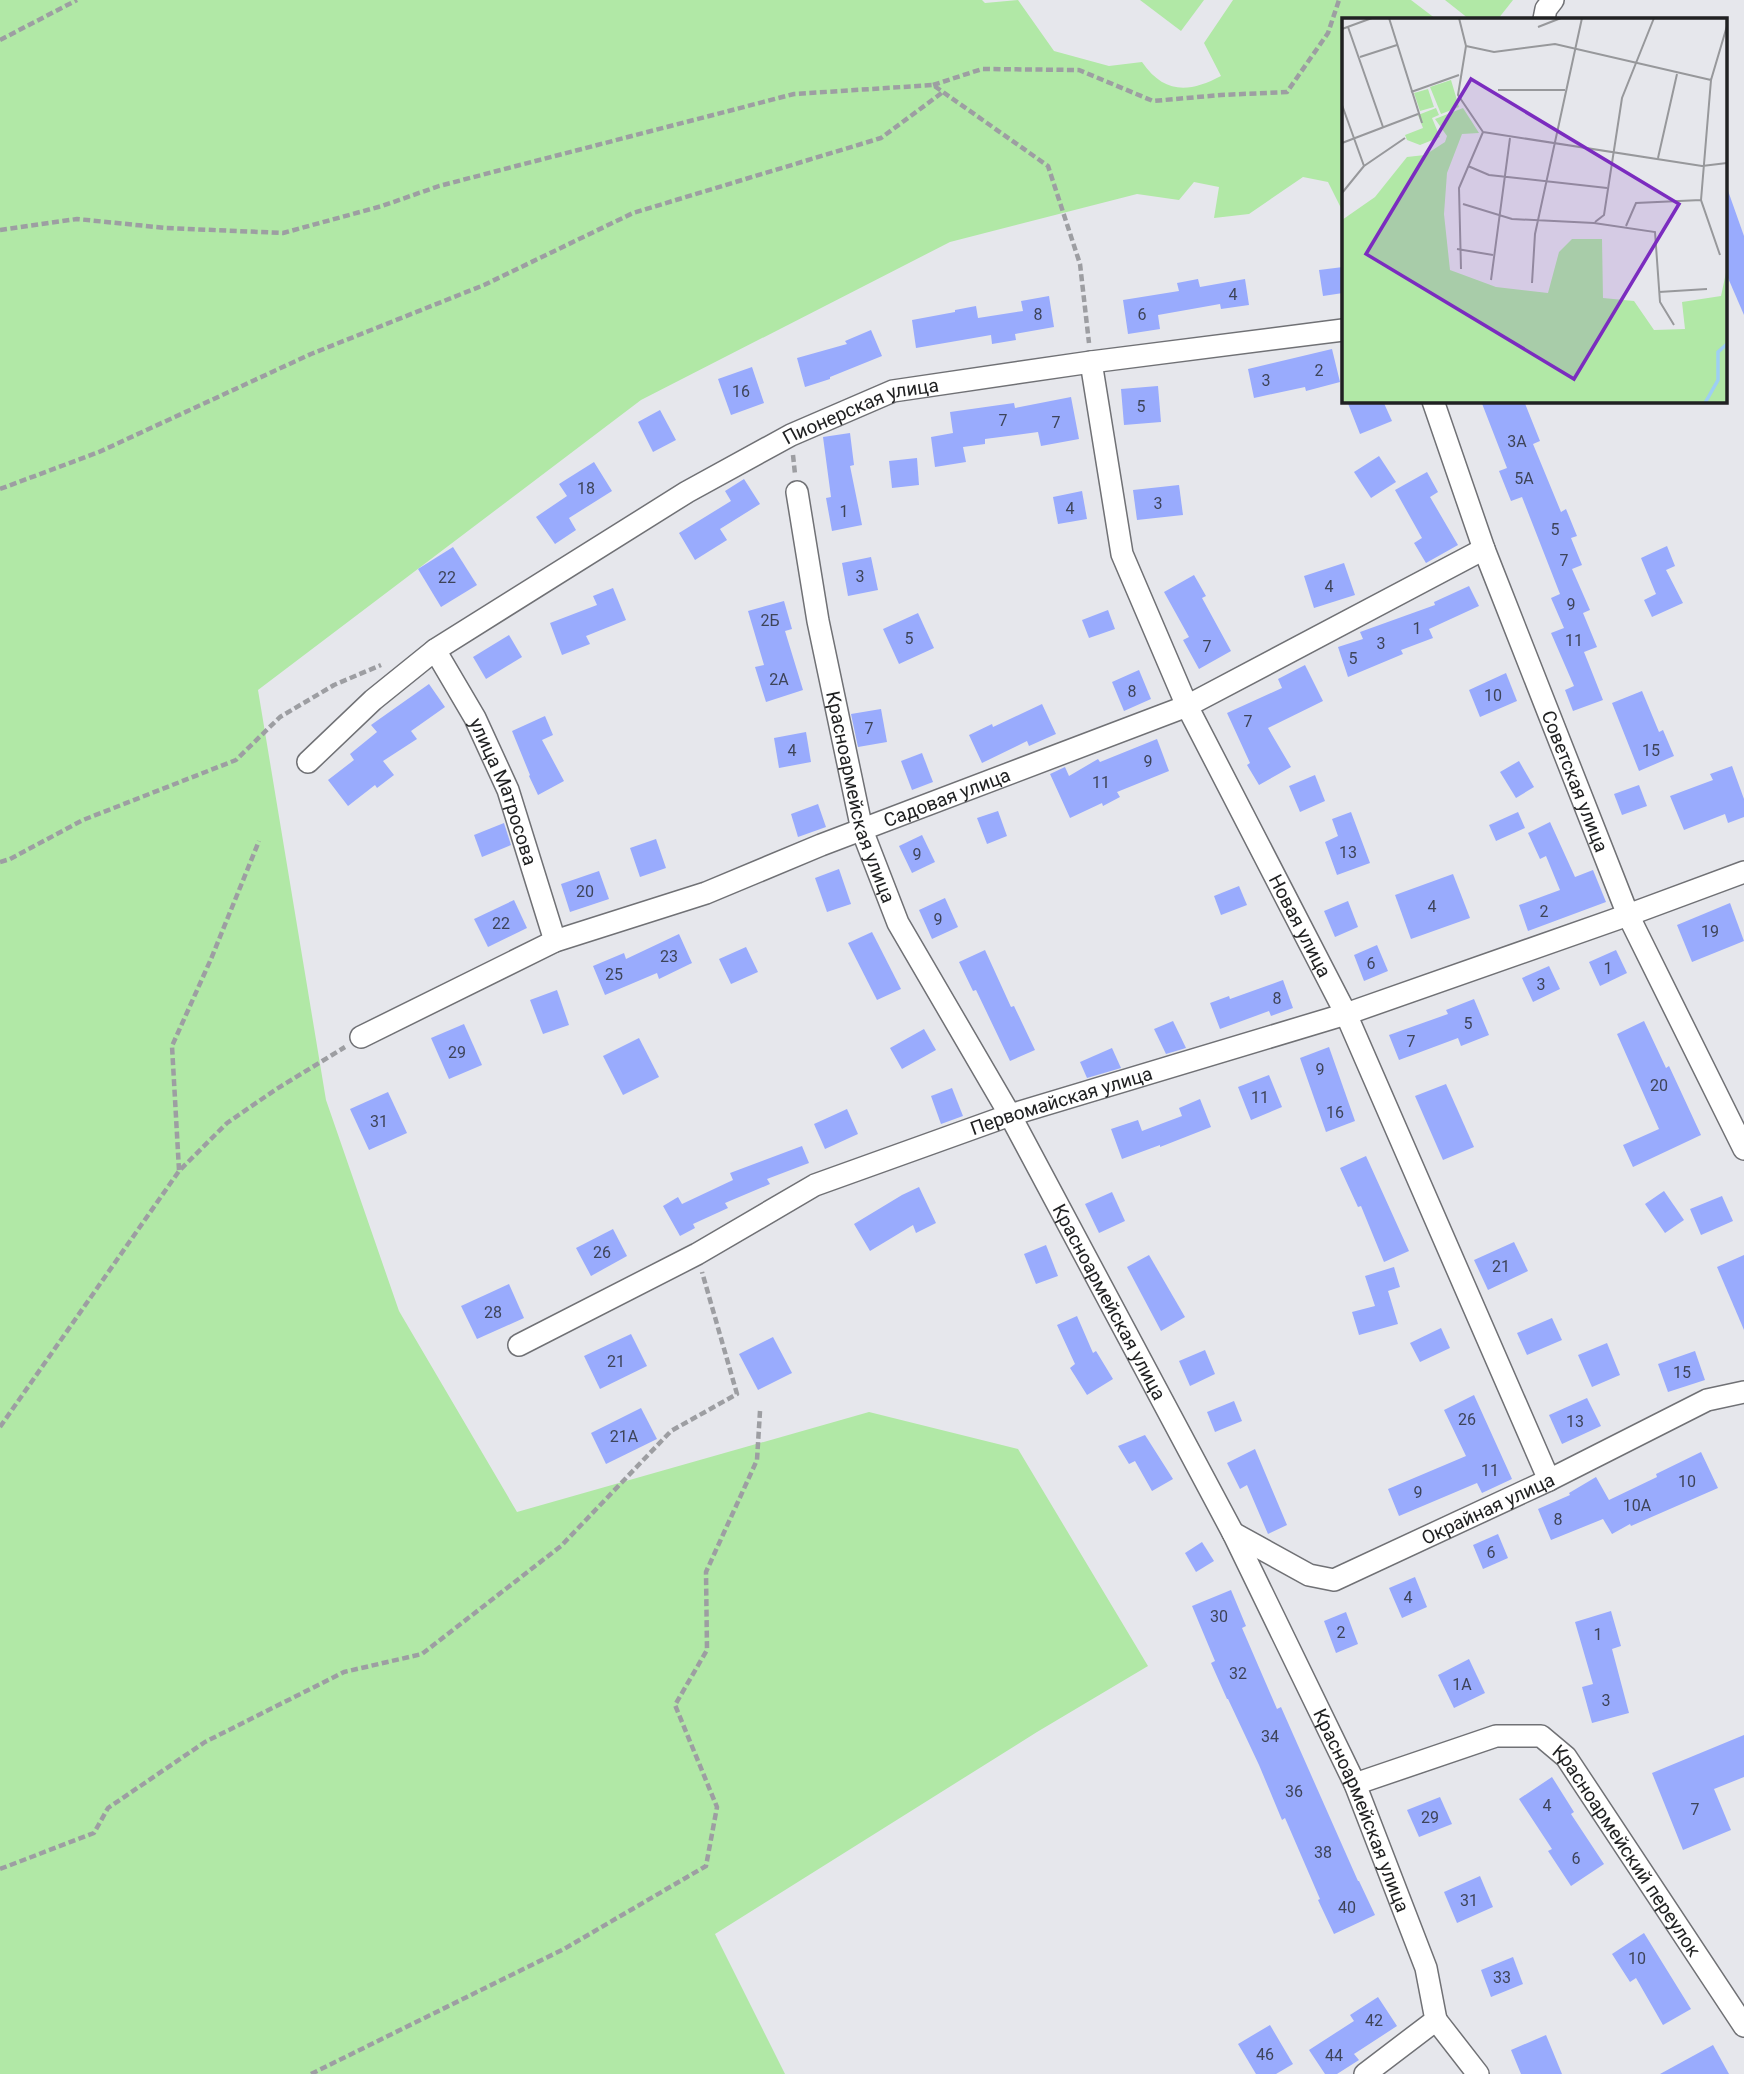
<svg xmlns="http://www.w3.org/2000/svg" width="1744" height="2074" font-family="Roboto,sans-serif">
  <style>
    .green { fill: #b1e8a6 }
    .building { fill: #99abfd }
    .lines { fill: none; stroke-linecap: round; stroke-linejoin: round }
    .minor-casing { stroke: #707175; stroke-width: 24 }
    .path { stroke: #9d9ea2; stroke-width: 4.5; stroke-dasharray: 7 3.5; stroke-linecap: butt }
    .minor { stroke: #fff; stroke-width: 21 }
    .labels { text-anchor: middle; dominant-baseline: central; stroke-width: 6; stroke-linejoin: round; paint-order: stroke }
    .number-label { font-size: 16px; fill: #3e4459 }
    .street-label { font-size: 19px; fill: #202122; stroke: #e6e7ec }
    .inset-river { fill: none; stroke: #9ecff3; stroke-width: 3.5 }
    .inset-road { fill: none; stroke: #97989b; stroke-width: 2 }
    .view { fill: #7b2cbf; fill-opacity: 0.15; stroke: #7b2cbf; stroke-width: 3.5 }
    .inset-edge { fill: none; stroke: #202122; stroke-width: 3.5 }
  </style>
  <rect width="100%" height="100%" fill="#e6e7ec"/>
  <g class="green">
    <path d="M0,0H982L985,3L1018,0L1054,51L1109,66L1142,62C1164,94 1189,93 1221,76L1204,43L1233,0H1411L1436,19H1343V212L1328,182L1303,177L1249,214L1214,218L1219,187L1194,182L1179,200L1137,194L950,242L641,400L258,690L326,1100L399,1311L517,1512L869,1412L1018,1449L1148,1666L1037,1732L715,1934L785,2074H0Z"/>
    <path d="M1140,0H1204L1181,31Z"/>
    <path d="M1445,0H1513L1498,19H1469Z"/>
  </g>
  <g class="building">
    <path d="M1727,188L1744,236V315L1725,271V189Z"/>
    <path d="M1343,267V293L1323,296L1319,270Z"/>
    <path d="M1198,279L1200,287L1245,279L1249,305L1221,309L1220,304L1158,315L1160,329L1128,334L1123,300L1179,291L1177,283Z"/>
    <path d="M1049,296L1054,327L1015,334L1016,340L992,344L991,335L916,348L912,320L955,312V310L976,306L978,318L1023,311L1021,301Z"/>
    <path d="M871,330L882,356L830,377V379L805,387L797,358L847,344L845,341Z"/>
    <path d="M1332,349L1340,382L1306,391L1305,387L1254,398L1248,369Z"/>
    <path d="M752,367L764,403L731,415L718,379Z"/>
    <path d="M1158,386L1161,422L1124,425L1121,389Z"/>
    <path d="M1071,397L1079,439L1041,446L1038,432L985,439V444L963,447L966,462L935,467L931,437L953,433L950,412L1014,403L1015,408Z"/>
    <path d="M1347,401H1383L1392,421L1360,434Z"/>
    <path d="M1481,401H1524L1540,441L1533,444L1561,512L1566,509L1577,536L1571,538L1582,565L1572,569L1590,610L1583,613L1597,647L1584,652L1603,700L1573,711L1565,690L1574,686L1551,633L1564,628L1551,598L1560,594L1522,497L1511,501L1499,471L1507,468Z"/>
    <path d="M660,410L676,440L653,452L638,422Z"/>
    <path d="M850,433L854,465L850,466L862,525L832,531L826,498L831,497L823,437Z"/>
    <path d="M1379,456L1396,482L1371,498L1354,472Z"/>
    <path d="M917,458L919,485L892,488L889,461Z"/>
    <path d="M594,462L612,491L569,518L576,530L555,544L536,517L567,496L559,484Z"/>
    <path d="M1427,472L1438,492L1430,497L1458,545L1426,563L1414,543L1422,538L1395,490Z"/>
    <path d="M744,479L760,504L720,529L727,540L695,560L679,533L731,501L725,491Z"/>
    <path d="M1179,485L1183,515L1137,520L1133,490Z"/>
    <path d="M1082,491L1087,519L1058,524L1053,497Z"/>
    <path d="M1667,546L1675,566L1666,570L1683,603L1652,617L1644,600L1656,594L1641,558Z"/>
    <path d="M453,547L477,585L441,607L418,569Z"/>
    <path d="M871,557L878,590L848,596L842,563Z"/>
    <path d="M1344,563L1355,595L1314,608L1304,576Z"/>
    <path d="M1194,575L1206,596L1202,598L1231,651L1199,669L1183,640L1189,637L1164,592Z"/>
    <path d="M1469,586L1479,606L1429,629L1433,638L1401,650L1403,654L1348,677L1338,647L1363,639L1360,632L1435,605L1434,602Z"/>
    <path d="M613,588L626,620L586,636L590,644L562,655L550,623L597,605L593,596Z"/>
    <path d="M784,601L792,629L785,631L803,690L766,702L755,667L764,665L748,611Z"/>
    <path d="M1108,610L1115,629L1089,638L1082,620Z"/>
    <path d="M918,613L934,648L899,664L883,629Z"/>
    <path d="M509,635L522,657L486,679L473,657Z"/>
    <path d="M1305,665L1323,701L1268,728L1291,767L1259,785L1247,765L1250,763L1227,713L1282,688L1278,679Z"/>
    <path d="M1139,670L1151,699L1124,711L1112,682Z"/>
    <path d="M1506,673L1517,701L1480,717L1469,690Z"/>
    <path d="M429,684L445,707L411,731L417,739L383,761L394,775L377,788L375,785L348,806L328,780L354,760L350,754L377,732L371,725Z"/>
    <path d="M1642,691L1659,732L1663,730L1674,756L1639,771L1612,703Z"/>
    <path d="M1042,704L1056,734L1029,746L1027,741L982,763L969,735L992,724L993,727Z"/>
    <path d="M881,709L887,742L858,747L851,714Z"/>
    <path d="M545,716L553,735L542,740L564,781L538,795L529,776L530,775L512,731Z"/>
    <path d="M806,732L811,762L779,768L774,738Z"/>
    <path d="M1157,739L1169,771L1117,792L1120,797L1103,806L1102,803L1070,818L1050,774L1065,767L1069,776L1098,759L1100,762Z"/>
    <path d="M922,753L933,782L912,790L901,761Z"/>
    <path d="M1519,761L1534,787L1516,798L1500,772Z"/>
    <path d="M1732,766L1744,799V817L1728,823L1725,814L1684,830L1670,796L1713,780L1710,774Z"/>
    <path d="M1315,775L1325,801L1300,812L1289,786Z"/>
    <path d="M1639,785L1647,806L1622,815L1614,794Z"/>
    <path d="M818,804L826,827L798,837L791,814Z"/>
    <path d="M998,811L1007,836L987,844L977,818Z"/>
    <path d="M1351,812L1370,863L1337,875L1325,842L1338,836L1332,819Z"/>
    <path d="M1518,812L1525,828L1496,841L1489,825Z"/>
    <path d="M1550,822L1575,877L1593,870L1606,902L1528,931L1519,905L1560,890L1546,856L1540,859L1528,833Z"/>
    <path d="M504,823L511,845L482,857L474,835Z"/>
    <path d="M922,835L935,862L912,873L899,846Z"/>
    <path d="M656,839L666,868L640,877L630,848Z"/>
    <path d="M839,869L851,904L827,912L815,878Z"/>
    <path d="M599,871L609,899L570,912L561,884Z"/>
    <path d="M1453,874L1470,918L1411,939L1395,895Z"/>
    <path d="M1239,886L1247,905L1221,915L1214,896Z"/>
    <path d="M945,898L958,927L932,939L919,910Z"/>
    <path d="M514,900L527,928L488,947L474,919Z"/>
    <path d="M1348,901L1358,927L1335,937L1324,911Z"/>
    <path d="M1730,903L1744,941L1692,962L1677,925Z"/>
    <path d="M872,932L901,989L877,1000L848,943Z"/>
    <path d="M679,934L692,963L659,979L657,973L605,995L593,966L624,953L626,959Z"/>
    <path d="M1377,945L1388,971L1364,981L1354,955Z"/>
    <path d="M746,947L758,972L731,984L719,959Z"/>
    <path d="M985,950L1011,1007L1014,1006L1035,1050L1010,1061L976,990L973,991L959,962Z"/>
    <path d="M1616,950L1627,973L1600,986L1589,962Z"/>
    <path d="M1549,966L1560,989L1533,1002L1522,978Z"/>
    <path d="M1283,980L1293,1008L1271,1016L1269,1011L1220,1029L1210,1003L1229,996L1230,999Z"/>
    <path d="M557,990L569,1025L543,1034L530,1000Z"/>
    <path d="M1474,999L1489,1035L1461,1046L1458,1038L1399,1060L1389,1035L1448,1014L1446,1010Z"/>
    <path d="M1173,1021L1186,1048L1166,1054L1154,1029Z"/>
    <path d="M1644,1021L1666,1068L1669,1066L1701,1135L1633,1167L1623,1145L1659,1129L1617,1034Z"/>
    <path d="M464,1024L482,1065L449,1079L431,1038Z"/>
    <path d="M924,1029L936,1050L902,1069L890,1048Z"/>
    <path d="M639,1038L659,1077L623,1095L603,1056Z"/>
    <path d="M1329,1047L1355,1121L1326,1132L1300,1058Z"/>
    <path d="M1112,1048L1121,1068L1087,1078L1080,1062Z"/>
    <path d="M1269,1075L1282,1107L1251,1120L1238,1087Z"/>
    <path d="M1446,1084L1474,1147L1443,1160L1415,1096Z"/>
    <path d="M952,1088L963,1116L941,1124L931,1096Z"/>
    <path d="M388,1092L407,1133L369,1150L350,1109Z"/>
    <path d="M1200,1099L1211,1127L1160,1147V1145L1122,1159L1111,1129L1138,1120L1142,1131L1182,1116L1179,1108Z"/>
    <path d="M847,1109L858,1134L825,1149L814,1124Z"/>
    <path d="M802,1146L809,1163L767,1179L770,1184L725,1203L728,1208L693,1224L695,1228L680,1236L663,1206L678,1197L682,1204L733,1180L730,1173Z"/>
    <path d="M1366,1156L1409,1251L1384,1262L1361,1206L1358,1207L1340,1168Z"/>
    <path d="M919,1187L936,1223L916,1233L913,1225L870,1251L854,1224L902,1195Z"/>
    <path d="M1664,1191L1684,1220L1665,1233L1645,1204Z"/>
    <path d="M1112,1192L1125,1221L1099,1233L1085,1204Z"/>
    <path d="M1722,1196L1733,1221L1701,1235L1690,1209Z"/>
    <path d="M613,1229L627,1256L591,1276L576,1248Z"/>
    <path d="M1514,1242L1528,1271L1488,1290L1474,1260Z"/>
    <path d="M1046,1245L1058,1276L1036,1284L1024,1254Z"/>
    <path d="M1149,1255L1185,1317L1161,1331L1127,1267Z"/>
    <path d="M1744,1255V1330L1717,1267Z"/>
    <path d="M1394,1267L1400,1287L1388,1291L1398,1324L1359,1335L1352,1312L1375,1306L1365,1276Z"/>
    <path d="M509,1284L524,1318L477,1339L461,1306Z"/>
    <path d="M1077,1316L1093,1353L1096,1351L1113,1379L1087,1395L1070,1368L1075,1364L1057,1325Z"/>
    <path d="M1552,1318L1562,1340L1527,1355L1517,1333Z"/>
    <path d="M1441,1328L1450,1348L1420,1362L1410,1343Z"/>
    <path d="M631,1334L647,1366L600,1389L584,1356Z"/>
    <path d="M773,1337L792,1373L758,1390L739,1354Z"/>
    <path d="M1607,1343L1620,1375L1592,1387L1578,1355Z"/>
    <path d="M1205,1350L1215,1374L1190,1386L1179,1361Z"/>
    <path d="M1695,1351L1705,1380L1668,1392L1658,1364Z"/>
    <path d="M1474,1395L1512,1479L1482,1493L1477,1483L1399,1516L1388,1489L1466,1456L1444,1410Z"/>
    <path d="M1587,1398L1601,1426L1562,1444L1549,1415Z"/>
    <path d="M1234,1401L1242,1421L1215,1432L1207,1412Z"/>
    <path d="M641,1408L657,1439L606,1464L591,1433Z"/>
    <path d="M1145,1435L1173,1479L1152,1491L1135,1461L1129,1464L1118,1446Z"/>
    <path d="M1255,1449L1287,1525L1268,1534L1247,1485L1240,1489L1227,1463Z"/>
    <path d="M1701,1452L1718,1488L1631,1526L1630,1524L1612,1534L1603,1519L1551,1540L1538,1509L1570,1495L1569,1493L1596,1477L1609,1500L1657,1477L1656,1474Z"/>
    <path d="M1498,1534L1508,1558L1483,1569L1473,1545Z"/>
    <path d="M1202,1542L1214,1561L1196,1572L1185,1553Z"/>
    <path d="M1415,1577L1427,1607L1402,1618L1389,1588Z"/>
    <path d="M1231,1590L1246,1626L1242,1628L1277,1709L1281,1707L1358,1881H1359L1375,1915L1334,1934L1318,1900L1320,1899L1285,1818L1282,1820L1259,1765L1228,1699H1227L1211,1663L1215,1661L1192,1606Z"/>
    <path d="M1611,1611L1621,1646L1612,1649L1629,1713L1592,1723L1582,1687L1593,1684L1575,1622Z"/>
    <path d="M1346,1612L1358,1644L1336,1653L1324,1621Z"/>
    <path d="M1469,1659L1485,1693L1454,1708L1438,1675Z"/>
    <path d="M1744,1735V1777L1714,1789L1731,1830L1683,1850L1652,1773Z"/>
    <path d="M1552,1777L1574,1812L1571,1814L1604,1864L1571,1886L1548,1851L1552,1849L1519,1799Z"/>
    <path d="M1440,1797L1452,1824L1419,1837L1407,1810Z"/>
    <path d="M1480,1876L1493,1907L1457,1923L1444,1892Z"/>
    <path d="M1644,1933L1691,2009L1663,2025L1636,1978L1630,1982L1612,1954Z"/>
    <path d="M1513,1957L1523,1984L1491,1997L1481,1970Z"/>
    <path d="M1378,1997L1397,2026L1354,2054L1359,2060L1337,2074H1325L1309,2050L1354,2021L1350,2015Z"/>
    <path d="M1270,2025L1293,2064L1276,2074H1256L1238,2044Z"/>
    <path d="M1546,2035L1562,2074H1521L1511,2050Z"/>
    <path d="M1713,2045L1729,2074H1660Z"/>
  </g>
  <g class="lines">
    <defs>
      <g id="minor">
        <path d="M1544,19L1546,9L1553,0"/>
        <path id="s1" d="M1091,362L1122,554L1187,706L1346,1014L1549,1480"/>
        <path id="s2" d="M1433,401L1484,549L1628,915L1744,1149"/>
        <path id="s3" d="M797,492L818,621L862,830L898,923L1010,1115L1233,1533L1355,1784L1426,1968L1436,2020L1365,2074"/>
        <path id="s4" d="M435,650L475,718L508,790L555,941"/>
        <path id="s5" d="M308,762L373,700L435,650L687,492L791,435L893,391L1091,362L1343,330"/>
        <path id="s6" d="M361,1037L555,941L706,893L821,845L1187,706L1484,549"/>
        <path id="s7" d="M519,1345L697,1254L815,1185L1010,1115L1346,1014L1628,915L1744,872"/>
        <path id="s8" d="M1233,1533L1309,1575L1334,1580L1549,1480L1707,1400L1744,1392"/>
        <path id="s9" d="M1355,1784L1496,1736H1541L1566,1757L1744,2026"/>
        <path d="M1436,2020L1478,2074"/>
      </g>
    </defs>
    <use href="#minor" class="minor-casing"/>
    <g class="path">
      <path d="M0,40L77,0"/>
      <path d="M933,85L982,69L1079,70L1153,101L1221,95L1287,92L1328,33L1339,0"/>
      <path d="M0,230L77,219L166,228L283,233L382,206L439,186L794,94L933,85L1048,166L1080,264L1089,343"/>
      <path d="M793,455L795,474"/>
      <path d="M0,489L99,452L311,354L484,285L633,213L881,138L943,92"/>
      <path d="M0,862L10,859L83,820L236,760L280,717L334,685L381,665"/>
      <path d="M179,1170L172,1046L211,959L259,841"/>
      <path d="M0,1427L179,1171L227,1123L275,1090L345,1047"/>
      <path d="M0,1869L94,1833L108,1808L205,1742L344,1672L422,1654L561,1546L671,1431L737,1394L702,1272"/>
      <path d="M311,2074L564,1949L706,1866L717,1807L675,1705L707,1650L706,1572L757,1460L760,1411"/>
    </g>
    <use href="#minor" class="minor"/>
  </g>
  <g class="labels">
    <g class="number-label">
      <text x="1233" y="294">4</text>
      <text x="1038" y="314">8</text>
      <text x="1142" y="314">6</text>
      <text x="1319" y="370">2</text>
      <text x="1266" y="380">3</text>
      <text x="741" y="391">16</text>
      <text x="1141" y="406">5</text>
      <text x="1003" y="420">7</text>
      <text x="1056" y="422">7</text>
      <text x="1517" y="441">3А</text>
      <text x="1524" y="478">5А</text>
      <text x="586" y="488">18</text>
      <text x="1158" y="503">3</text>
      <text x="1070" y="508">4</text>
      <text x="844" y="511">1</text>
      <text x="1555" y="529">5</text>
      <text x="1564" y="560">7</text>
      <text x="860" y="576">3</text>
      <text x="447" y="577">22</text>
      <text x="1329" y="586">4</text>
      <text x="1571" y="604">9</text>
      <text x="770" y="620">2Б</text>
      <text x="1417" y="628">1</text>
      <text x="909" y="638">5</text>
      <text x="1574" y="640">11</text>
      <text x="1381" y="643">3</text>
      <text x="1207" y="646">7</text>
      <text x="1353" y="658">5</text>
      <text x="779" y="679">2А</text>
      <text x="1132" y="691">8</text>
      <text x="1493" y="695">10</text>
      <text x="1248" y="721">7</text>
      <text x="869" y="728">7</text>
      <text x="792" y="750">4</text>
      <text x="1651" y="750">15</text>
      <text x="1148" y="761">9</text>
      <text x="1101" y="782">11</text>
      <text x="1348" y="852">13</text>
      <text x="917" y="854">9</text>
      <text x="585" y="891">20</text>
      <text x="1432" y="906">4</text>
      <text x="1544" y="911">2</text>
      <text x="938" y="919">9</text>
      <text x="501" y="923">22</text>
      <text x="1710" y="931">19</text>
      <text x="669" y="956">23</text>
      <text x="1371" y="963">6</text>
      <text x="1608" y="968">1</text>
      <text x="614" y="974">25</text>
      <text x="1541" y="984">3</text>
      <text x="1277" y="998">8</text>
      <text x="1468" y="1023">5</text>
      <text x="1411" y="1041">7</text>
      <text x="457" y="1052">29</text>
      <text x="1320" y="1069">9</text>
      <text x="1659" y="1085">20</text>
      <text x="1260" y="1097">11</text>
      <text x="1335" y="1112">16</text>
      <text x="379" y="1121">31</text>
      <text x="602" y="1252">26</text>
      <text x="1501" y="1266">21</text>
      <text x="493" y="1312">28</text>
      <text x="616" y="1361">21</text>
      <text x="1682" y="1372">15</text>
      <text x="1467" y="1419">26</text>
      <text x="1575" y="1421">13</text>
      <text x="624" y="1436">21А</text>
      <text x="1490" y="1470">11</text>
      <text x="1687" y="1481">10</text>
      <text x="1418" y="1492">9</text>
      <text x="1637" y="1505">10А</text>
      <text x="1558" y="1519">8</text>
      <text x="1491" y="1552">6</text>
      <text x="1408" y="1597">4</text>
      <text x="1219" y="1616">30</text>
      <text x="1341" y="1632">2</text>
      <text x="1598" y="1634">1</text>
      <text x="1238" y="1673">32</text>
      <text x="1462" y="1684">1А</text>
      <text x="1606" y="1700">3</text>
      <text x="1270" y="1736">34</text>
      <text x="1294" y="1791">36</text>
      <text x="1547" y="1805">4</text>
      <text x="1695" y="1809">7</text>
      <text x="1430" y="1817">29</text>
      <text x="1323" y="1852">38</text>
      <text x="1576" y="1858">6</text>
      <text x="1469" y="1900">31</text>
      <text x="1347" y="1907">40</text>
      <text x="1637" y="1958">10</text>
      <text x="1502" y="1977">33</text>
      <text x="1374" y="2020">42</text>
      <text x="1265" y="2054">46</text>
      <text x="1334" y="2055">44</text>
    </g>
    <g class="street-label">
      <text stroke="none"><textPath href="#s5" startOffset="660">Пионерская улица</textPath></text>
      <text stroke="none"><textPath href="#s2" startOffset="406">Советская улица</textPath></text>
      <text stroke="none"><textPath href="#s4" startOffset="158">улица Матросова</textPath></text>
      <text stroke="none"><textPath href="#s3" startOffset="312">Красноармейская улица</textPath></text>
      <text stroke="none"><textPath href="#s6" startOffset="634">Садовая улица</textPath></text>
      <text stroke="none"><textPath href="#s1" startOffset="607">Новая улица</textPath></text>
      <text stroke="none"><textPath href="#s7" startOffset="597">Первомайская улица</textPath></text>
      <text stroke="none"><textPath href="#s3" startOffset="878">Красноармейская улица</textPath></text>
      <text stroke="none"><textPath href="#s8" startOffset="282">Окрайная улица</textPath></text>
      <text stroke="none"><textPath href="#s3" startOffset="1446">Красноармейская улица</textPath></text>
      <text stroke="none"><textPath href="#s9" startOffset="338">Красноармейский переулок</textPath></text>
    </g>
  </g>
  <g transform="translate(1342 18)">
    <rect width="385" height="385" fill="#e6e7ec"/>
    <path d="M109,62L117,89L99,96L88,69ZM86,71L92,89L78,93L72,75ZM94,90L97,97L90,100L98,119L78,127L65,122L63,117L81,110L76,97ZM121,90L137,115L120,116L105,155L102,196L108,252L154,269L206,275L217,234L230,221H260L261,280L292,283L312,312L343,311L340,284L379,278L385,250V385H0V202L33,179L65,139L83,137L103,124L105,118L93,101Z" fill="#b1e8a6"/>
    <path class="inset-river" d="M363,385L376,362V334L385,326"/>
    <path class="inset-road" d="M47,0L80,105M117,0L124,28L116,77L141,114M6,9L41,109M196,9L219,0M0,11L30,0M124,28L152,34L213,26L369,62M18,39L55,27M156,72H223M69,74L117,57M0,87L22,148L0,175M141,114L360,148L385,145M0,125L76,96M316,140L335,56M22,148L63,120M126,148L147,157L265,170M121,186L170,201L252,205L313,214L318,284L332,307M253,204L262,197L280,80L312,0M284,208L294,185L359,182M115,231L151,237M378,237L359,182L369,62L385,8M119,251L117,170L141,114M149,262L168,120M190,265L193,216L240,0M317,274L365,271"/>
    <path class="view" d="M129,61L337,186L232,361L24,236Z"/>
    <rect width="385" height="385" class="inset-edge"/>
  </g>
</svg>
